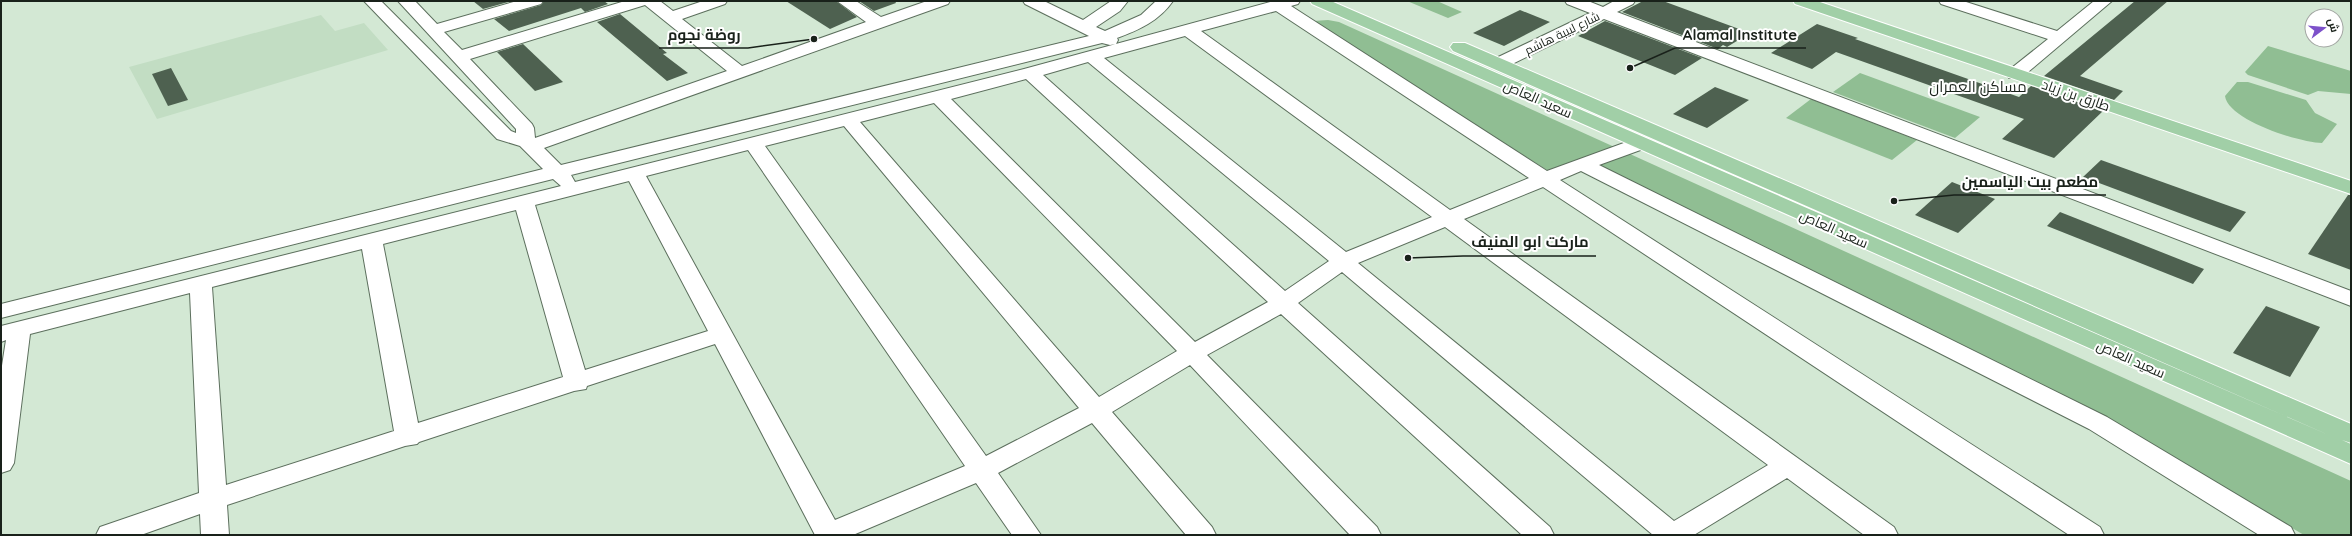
<svg xmlns="http://www.w3.org/2000/svg" width="2352" height="536" font-family="Quicksand,Cairo,sans-serif">
  <style>
    .built { fill: #c2ddc3 }
    .green { fill: #90be93 }
    .building { fill: #4e6150 }
    .lines { fill: none; stroke-linecap: round; stroke-linejoin: round }
    .minor-casing { stroke: #5c6f5d; stroke-width: 2 }
    .major-casing { stroke: #fff; stroke-width: 2 }
    .minor { fill: #fff; fill-rule: evenodd }
    .major { fill: #a1cfa7; fill-rule: evenodd }
    .labels { text-anchor: middle; dominant-baseline: central; stroke-width: 4; stroke-linejoin: round; paint-order: stroke }
    .far-street-label { font-size: 12px; fill: #19211a; stroke: #fff }
    .street-label { font-size: 14px; fill: #19211a; stroke: #fff }
    .neighbourhood-label { font-size: 15px; fill: #19211a; stroke: #fff }
    .leader { fill: none; stroke: #19211a; stroke-width: 1.5 }
    .callout-dot { fill: #19211a; stroke: #fff; stroke-width: 1.5 }
    .callout-label { font-size: 15px; text-anchor: middle; font-weight: bold; fill: #19211a; stroke: #fff; stroke-width: 4; stroke-linejoin: round; paint-order: stroke }
  </style>
  <rect width="100%" height="100%" fill="#d3e8d4"/>
  <path class="built" d="M321,15L335,31L364,23L388,50L157,119L129,67Z"/>
  <g class="green">
    <path d="M1407,1H1437L1462,12L1448,18Z"/>
    <path d="M1328,20L1339,22L2351,481V535H2304L2101,416L1578,159L1550,172L1313,21Z"/>
    <path d="M2268,46L2351,71V94L2318,91L2308,95L2248,75L2245,72Z"/>
    <path d="M1860,73L1980,117L1955,138L1833,92Z"/>
    <path d="M2237,82H2248L2306,100L2315,113L2337,124L2322,143C2300,143 2228,120 2225,96Z"/>
    <path d="M1811,99L1917,140L1892,160L1786,118Z"/>
  </g>
  <g class="building">
    <path d="M473,1H512L483,9Z"/>
    <path d="M544,1H604L608,4L585,12L581,8L509,31L494,19L541,5Z"/>
    <path d="M786,1H836L857,17L830,29Z"/>
    <path d="M859,1H895L896,3L874,11Z"/>
    <path d="M1643,1H1663L1750,33L1727,47L1723,45L1718,49L1622,12Z"/>
    <path d="M2135,1H2168L2080,76L2123,91L2114,100L2044,76Z"/>
    <path d="M1520,10L1550,22L1504,46L1473,33Z"/>
    <path d="M620,14L667,53L663,54L688,73L667,81L597,22Z"/>
    <path d="M1605,21L1702,58L1675,75L1578,36Z"/>
    <path d="M1817,24L1858,38L1855,39L2019,97L2031,86L2103,111L2054,158L2002,139L2024,119L1836,52L1812,69L1771,53Z"/>
    <path d="M523,44L563,82L535,91L497,52Z"/>
    <path d="M171,68L188,100L168,106L152,74Z"/>
    <path d="M1715,87L1749,100L1707,128L1673,114Z"/>
    <path d="M2101,160L2246,212L2230,232L2083,177Z"/>
    <path d="M1952,182L1995,199L1958,233L1915,215Z"/>
    <path d="M2348,195H2351V270L2308,254Z"/>
    <path d="M2060,212L2204,269L2193,284L2047,226Z"/>
    <path d="M2266,306L2320,327L2290,377L2233,353Z"/>
  </g>
  <g class="lines">
    <defs>
      <g id="minor">
        <path d="M364,1H381L511,131L516,133V129L398,1H415L437,24L517,1H543L541,4L444,32L462,50L625,1H660L673,11L703,1H727L725,4L682,19L742,66L866,22L837,1H856L881,17L927,1H950L948,4L544,148L561,165L1089,36L1025,4L1023,1H1044L1083,20L1111,1H1128L1120,11L1096,27L1105,31L1141,15L1156,1H1173C1159,21 1139,30 1117,38L1118,40L1116,44L1110,45L1102,43L571,175L575,182L1024,69L1274,1H1300L1298,4L1291,6L1547,171L1632,140L1639,138L1646,140L1649,144L1646,148L1599,165L2107,417L2291,527L2295,535H2259L2089,429L1581,171L1560,180L2100,527L2104,535H2069L1543,187L1464,219L1894,527L1898,535H1864L1787,478L1694,535H1653L1342,272L1298,303L1550,527L1554,535H1522L1281,314L1207,355L1377,527L1381,535H1350L1190,365L1112,412L1212,527L1216,535H1186L1092,423L998,473L1041,535H1012L976,483L853,535H815L715,344L587,386L586,389L574,391L419,442L417,444L405,446L227,505L229,535H201L200,514L141,535H96L100,527L199,493L190,293L30,334L14,463L10,470L1,473V372L6,340L1,342V326L561,186L553,179L1,318V304L543,169L520,146L497,139ZM645,5L727,71L535,138L534,128L532,124L470,59ZM1276,11L1529,178L1450,210L1201,31ZM1185,36L1432,217L1346,252L1104,58ZM1088,62L1329,261L1285,291L1043,75ZM1026,79L1268,302L1195,342L951,99ZM934,103L1177,351L1099,397L860,122ZM844,126L1079,408L986,456L765,146ZM748,150L965,466L835,520L646,176ZM629,181L708,331L585,370L535,205ZM516,210L563,377L418,423L383,244ZM1445,227L1768,465L1674,521L1358,263ZM362,249L394,431L226,485L212,287Z"/>
        <path d="M1565,1H1588L1603,7L1614,1H1635L1633,4L1617,12L2351,291V306L1604,19L1504,68H1492L1489,64L1492,60L1590,13L1567,4Z"/>
        <path d="M1939,1H1963L2057,31L2094,1H2112L2021,78H2009L2006,74L2009,70L2048,39L1941,4Z"/>
      </g>
      <g id="major">
        <path d="M1310,1H1331L2331,436L1453,51L1450,47L1453,43H1465L2351,424V443L2342,440L2351,444V464L1312,4Z"/>
        <path d="M1793,1H1817L2351,181V194L1795,4Z"/>
      </g>
    </defs>
    <use href="#minor" class="minor-casing"/>
    <use href="#major" class="major-casing"/>
    <use href="#minor" class="minor"/>
    <use href="#major" class="major"/>
  </g>
  <g class="labels">
    <g class="far-street-label">
      <text transform="translate(1562 33) rotate(-26)">شارع لبيبة هاشم</text>
    </g>
    <g class="street-label">
      <text transform="translate(2076 95) rotate(19)">طارق بن زياد</text>
      <text transform="translate(1538 99) rotate(24)">سعيد العاص</text>
      <text transform="translate(1834 229) rotate(24)">سعيد العاص</text>
      <text transform="translate(2131 359) rotate(24)">سعيد العاص</text>
    </g>
    <g class="neighbourhood-label">
      <text x="1978" y="86">مساكن العمران</text>
    </g>
  </g>
  <path class="leader" d="M814 39L748 48H659M1630 68L1675 48H1806M1894 201L1954 195H2106M1408 258L1463 256H1596"/>
  <g class="callout-dot">
    <circle cx="814" cy="39" r="4"/>
    <circle cx="1630" cy="68" r="4"/>
    <circle cx="1894" cy="201" r="4"/>
    <circle cx="1408" cy="258" r="4"/>
  </g>
  <g class="callout-label">
    <text x="704" y="40">روضة نجوم</text>
    <text x="1740" y="40">Alamal Institute</text>
    <text x="2030" y="187">مطعم بيت الياسمين</text>
    <text x="1530" y="247">ماركت ابو المنيف</text>
  </g>
  <rect width="2352" height="536" fill="none" stroke="#19211a" stroke-width="4"/>
  <g transform="translate(2324 28) rotate(74)"><circle r="19" fill="#ffffff" stroke="#a3a6a3"/>
  <path d="M0-3L7 15L0 10L-7 15Z" fill="#7d51ca"/>
  <text y="-6" font-size="11" font-weight="bold" text-anchor="middle" fill="#19211a">ش</text>
  </g>
</svg>
